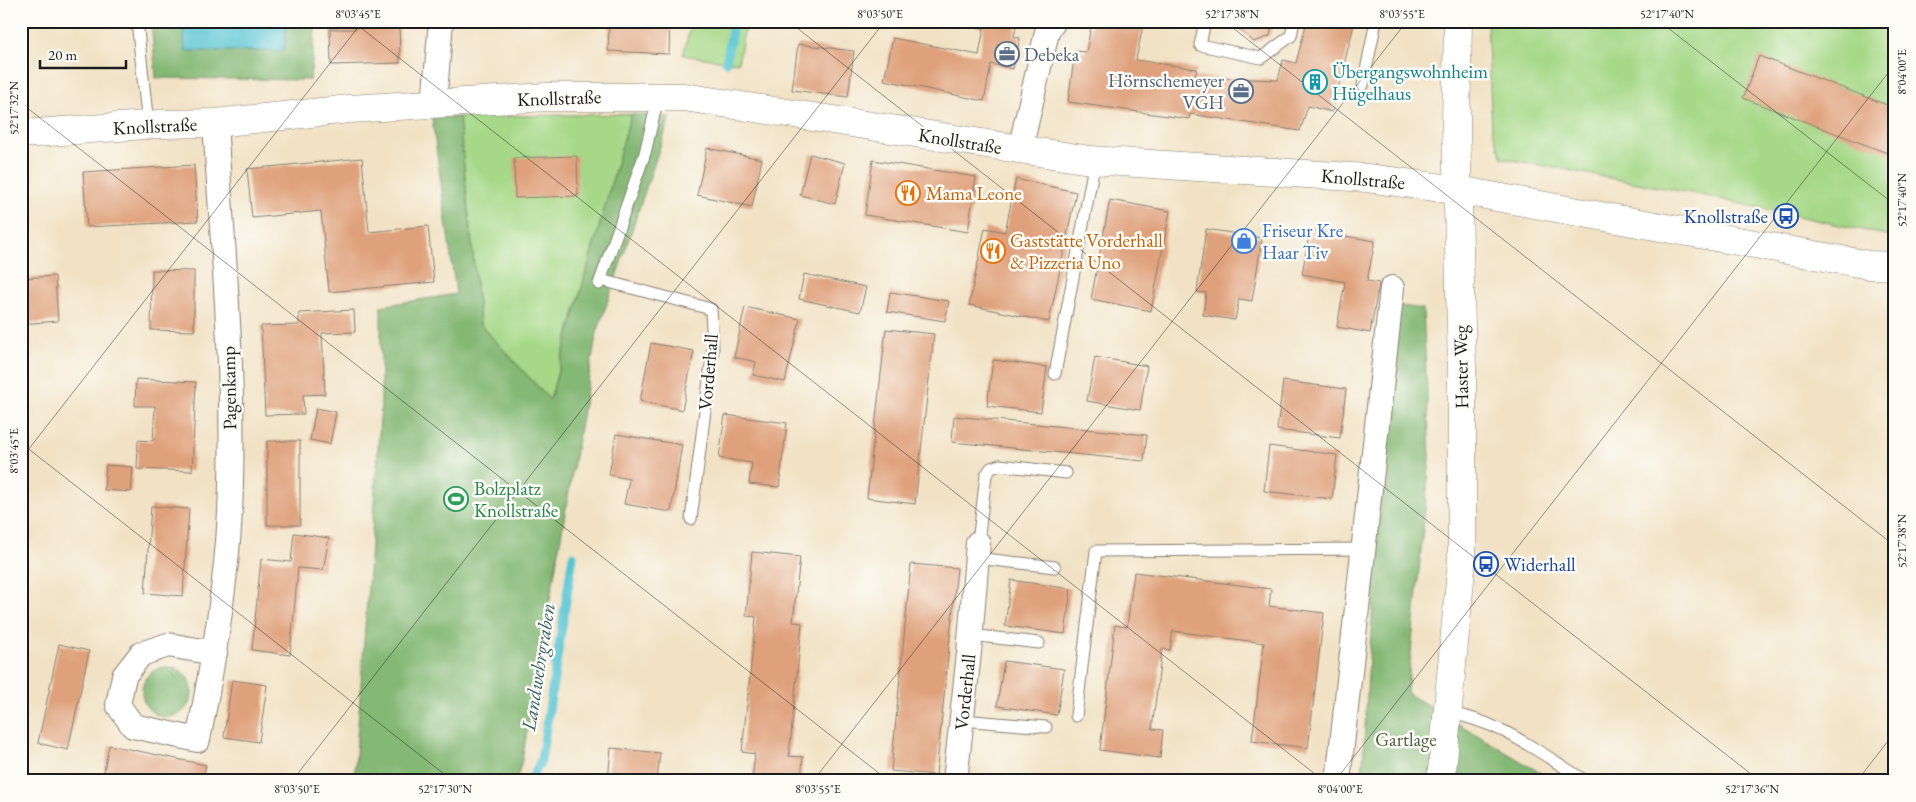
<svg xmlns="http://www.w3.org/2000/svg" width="1916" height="802" font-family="'EB Garamond',serif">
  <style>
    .green { fill: #a6d887; stroke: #617a52 }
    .forest { fill: #84b874; stroke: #506a48 }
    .water { fill: #59c5d3; stroke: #3a7078 }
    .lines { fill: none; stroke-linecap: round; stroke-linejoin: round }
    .stream { stroke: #59c5d3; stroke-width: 9 }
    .building { fill: #dfa17b }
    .lane-casing { stroke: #867f70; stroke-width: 13 }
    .street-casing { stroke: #867f70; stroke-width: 26 }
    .secondary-casing { stroke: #867f70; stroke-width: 29 }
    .lane { stroke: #fff; stroke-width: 11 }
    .street { stroke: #fff; stroke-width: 24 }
    .secondary { stroke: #fff; stroke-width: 28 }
    .ticks { fill: none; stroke: #1c1c1c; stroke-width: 1; stroke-opacity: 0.45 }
    .labels { text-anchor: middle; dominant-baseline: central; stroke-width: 5; stroke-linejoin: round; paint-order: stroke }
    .service-label { font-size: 19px; fill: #4e5e75; stroke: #fdfcf7; text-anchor: start }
    .culture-label { font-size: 19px; fill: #0d838f; stroke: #fdfcf7; text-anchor: start }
    .street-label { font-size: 19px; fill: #1c1c1c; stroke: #fdfcf7 }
    .food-label { font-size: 19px; fill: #c56008; stroke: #fdfcf7; text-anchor: start }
    .transit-label { font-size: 19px; fill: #164399; stroke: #fdfcf7; text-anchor: end }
    .shop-label { font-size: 19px; fill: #366cbe; stroke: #fdfcf7; text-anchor: start }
    .leisure-label { font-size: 19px; fill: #27864d; stroke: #fdfcf7; text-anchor: start }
    .park-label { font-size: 19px; fill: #4c5e41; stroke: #fdfcf7 }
    .water-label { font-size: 20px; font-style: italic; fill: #346065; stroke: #fdfcf7 }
    .neatline { fill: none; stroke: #1c1c1c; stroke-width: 2 }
    .ticks-label { font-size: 12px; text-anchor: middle; fill: #1c1c1c }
  </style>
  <rect width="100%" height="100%" fill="#fdfcf7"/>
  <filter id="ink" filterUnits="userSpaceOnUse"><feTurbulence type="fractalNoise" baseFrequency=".02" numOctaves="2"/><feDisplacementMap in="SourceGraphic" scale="10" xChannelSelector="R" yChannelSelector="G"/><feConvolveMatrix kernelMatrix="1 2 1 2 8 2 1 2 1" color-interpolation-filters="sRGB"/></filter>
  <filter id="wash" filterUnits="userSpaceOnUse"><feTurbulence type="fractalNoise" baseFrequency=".0096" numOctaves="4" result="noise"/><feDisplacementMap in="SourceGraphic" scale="20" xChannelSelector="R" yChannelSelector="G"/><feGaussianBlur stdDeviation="1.12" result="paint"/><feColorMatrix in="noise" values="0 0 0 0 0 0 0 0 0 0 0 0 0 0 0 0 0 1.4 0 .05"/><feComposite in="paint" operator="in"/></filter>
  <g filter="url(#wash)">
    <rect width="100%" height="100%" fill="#f1e2c5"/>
    <g class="green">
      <path d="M692,21H746L738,63L683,55Z"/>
      <path d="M1487,21H1895V237L1691,193L1502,158L1492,129Z"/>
      <path d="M631,114L550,400L480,324L459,117Z"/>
    </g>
    <g class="forest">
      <path d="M151,21H316L310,80L156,78Z"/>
      <path d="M631,114L670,117L596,336L522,760L516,781H354L381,406V306L456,294L432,118L459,117L480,324L550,400Z"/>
      <path d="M1394,305L1423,309L1430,458L1407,693L1554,781H1362L1368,674Z"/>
      <circle cx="167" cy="692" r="25"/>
    </g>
    <path class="water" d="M183,21H287L284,51H185Z"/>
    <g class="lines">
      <g class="stream">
        <path d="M726,62L734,21"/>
        <path d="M531,781L541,760L573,556"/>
      </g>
    </g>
    <g id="blocks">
      <g class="building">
        <path d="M355,21H399L400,63L331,65L330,29H356Z"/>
        <path d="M553,21H577V24L553,23Z"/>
        <path d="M609,21H670L669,54L608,51Z"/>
        <path d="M970,21H1017L1014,37L1020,38L1013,69L991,64L984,101L884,80L893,38L979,55L984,28L969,25Z"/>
        <path d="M1092,21H1138L1143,25L1136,60L1197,69L1195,77L1278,80L1283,60L1296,63L1307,21H1355L1332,112L1308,106L1300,131L1190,114L1189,119L1068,102L1075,51L1086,52Z"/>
        <path d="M1237,21H1273L1270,36L1254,42L1235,26Z"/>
        <path d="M798,44L854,51L848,97L792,90Z"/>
        <path d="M1759,56L1895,108V156L1743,98Z"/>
        <path d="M707,148L762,159L752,207L697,195Z"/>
        <path d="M810,154L845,163L835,204L800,195Z"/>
        <path d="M577,156L578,196L515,198L514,158Z"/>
        <path d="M362,158L369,232L428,226L434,282L329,292L321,211L252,218L247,169Z"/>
        <path d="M873,160L976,177L968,232L865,215Z"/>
        <path d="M194,165L198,221L87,227L83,172Z"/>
        <path d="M1016,179L1076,192L1049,322L969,305L985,228L1005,232Z"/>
        <path d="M1110,200L1170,211L1151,311L1091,299Z"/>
        <path d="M1206,229L1262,238L1252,301L1239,299L1235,320L1203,315L1206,293L1197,292Z"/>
        <path d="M1310,230L1375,241L1367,281L1379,283L1370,333L1337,327L1345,282L1302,274Z"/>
        <path d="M152,270L194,271V331L151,330Z"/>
        <path d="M804,274L866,287L860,312L799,299Z"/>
        <path d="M55,276L58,321L21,324V278Z"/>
        <path d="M890,292L949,301L945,321L887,312Z"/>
        <path d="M745,307L800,319L785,382L753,375L756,362L734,357Z"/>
        <path d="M354,310L355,332L322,333L325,394L303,395L304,414L265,415L261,326L299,325V313Z"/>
        <path d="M886,329L934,334L915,504L867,498Z"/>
        <path d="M651,343L694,351L682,410L640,401Z"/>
        <path d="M1095,357L1147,366L1140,410L1087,401Z"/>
        <path d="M993,360L1047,367L1041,412L987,406Z"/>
        <path d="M136,379L196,382L192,471L137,469L138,440L153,441L155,406H135Z"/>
        <path d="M1283,381L1346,389L1340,438L1277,430Z"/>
        <path d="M316,408L336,412L330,444L310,440Z"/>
        <path d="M725,415L787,423L779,487L749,484L752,463L719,458Z"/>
        <path d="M954,416L1147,435L1144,461L952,442Z"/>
        <path d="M616,434L682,445L671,512L624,504L629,479L609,475Z"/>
        <rect x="267" y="441" width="33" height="84"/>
        <path d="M1269,446L1337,455L1332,499L1264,491Z"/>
        <path d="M106,465L133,467L131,492L104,490Z"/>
        <path d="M151,506L189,509L183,596L145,593Z"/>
        <path d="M294,533L329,538L323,570L298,568L290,655L252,650L261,559L291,562Z"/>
        <path d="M752,552L800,557L793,622L802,623L789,756L803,757L801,781H752L755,754L742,752L756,617L746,616Z"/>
        <path d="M911,564L957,568L936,775L891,771Z"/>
        <path d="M1134,572L1271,589L1269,606L1324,613L1308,748L1252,741L1264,643L1173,631L1170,650L1162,649L1152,729L1163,730L1160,758L1100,750L1115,625L1127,627Z"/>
        <path d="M1011,580L1071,589L1065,634L1005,626Z"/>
        <path d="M59,644L89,651L68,750L38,743Z"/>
        <path d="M1004,661L1064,669L1057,715L997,706Z"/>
        <path d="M232,680L267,685L259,742L224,737Z"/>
        <path d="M109,745L206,765L202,781H102Z"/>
        <path d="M611,748L660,753L657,781H608Z"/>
      </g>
    </g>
  </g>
  <g filter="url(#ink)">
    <use href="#blocks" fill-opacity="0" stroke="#867f70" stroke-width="1"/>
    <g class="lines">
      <defs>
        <g id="lane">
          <path d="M137,21L148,125"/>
          <path d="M1205,21L1200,45L1261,58L1291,36L1294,21"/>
          <path d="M1363,85L1376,21"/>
          <path d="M601,280L711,309L713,349L691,519"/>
          <path d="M599,284L645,153L658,98"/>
          <path d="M1055,374L1095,160"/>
          <path d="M978,543L986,475L991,468L1000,465L1066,473"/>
          <path d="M976,558L1055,567"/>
          <path d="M971,635L1039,643"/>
          <path d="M1446,713C1498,719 1541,754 1586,781"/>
          <path d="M1076,716L1096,551L1364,549"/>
          <path d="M962,720L1046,727"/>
        </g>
        <g id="street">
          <path d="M434,104L441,21"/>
          <path d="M215,123C223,252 236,382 230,512C226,589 213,665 198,740L133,726L118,705L124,676L141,654L168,645L215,653"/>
          <path d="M1020,150L1047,32L1054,21"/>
          <path d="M955,781L969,653L978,543"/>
          <path d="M1338,781L1392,288"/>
        </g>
        <g id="secondary">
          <path d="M21,134L160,124L215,123L350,109L546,97H684L1090,160L1367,178L1458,190L1869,265L1895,266"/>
          <path d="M1441,781L1462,559V369L1456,123L1458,21"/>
        </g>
      </defs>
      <use href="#lane" class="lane-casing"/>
      <use href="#street" class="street-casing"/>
      <use href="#secondary" class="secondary-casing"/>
      <use href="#lane" class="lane"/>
      <use href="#street" class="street"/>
      <use href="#secondary" class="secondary"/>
    </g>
  </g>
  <path class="ticks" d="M352,21L1324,781M788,21L1760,781M1224,21L1895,546M1659,21L1895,205M21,103L889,781M21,443L453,781M21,459L363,21M292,781L885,21M813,781L1407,21M1335,781L1895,64M1857,781L1895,732"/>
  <defs>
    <symbol id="office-ring" viewBox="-11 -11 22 22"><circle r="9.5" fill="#fdfcf7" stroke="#5c6f8a" stroke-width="1.5"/><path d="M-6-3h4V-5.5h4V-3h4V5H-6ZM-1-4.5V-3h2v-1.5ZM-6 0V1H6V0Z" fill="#5c6f8a"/></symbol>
    <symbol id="building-ring" viewBox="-11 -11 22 22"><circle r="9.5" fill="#fdfcf7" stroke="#0f9aa8" stroke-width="1.5"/><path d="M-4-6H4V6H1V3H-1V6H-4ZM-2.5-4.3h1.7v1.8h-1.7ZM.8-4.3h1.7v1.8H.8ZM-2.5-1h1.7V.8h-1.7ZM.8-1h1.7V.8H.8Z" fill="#0f9aa8"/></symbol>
    <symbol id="restaurant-ring" viewBox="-11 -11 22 22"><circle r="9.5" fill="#fdfcf7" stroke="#e8710a" stroke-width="1.5"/><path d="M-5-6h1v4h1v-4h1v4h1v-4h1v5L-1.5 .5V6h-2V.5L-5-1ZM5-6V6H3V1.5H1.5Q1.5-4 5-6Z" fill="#e8710a"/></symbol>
    <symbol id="bus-ring" viewBox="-11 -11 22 22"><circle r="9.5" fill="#fdfcf7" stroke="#1a4fb4" stroke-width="1.5"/><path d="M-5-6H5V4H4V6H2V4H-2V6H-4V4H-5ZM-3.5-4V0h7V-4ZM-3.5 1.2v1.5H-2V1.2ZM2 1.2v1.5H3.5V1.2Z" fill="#1a4fb4"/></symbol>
    <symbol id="shop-ring" viewBox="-11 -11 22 22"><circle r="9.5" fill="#fdfcf7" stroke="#3f7fe0" stroke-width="1.5"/><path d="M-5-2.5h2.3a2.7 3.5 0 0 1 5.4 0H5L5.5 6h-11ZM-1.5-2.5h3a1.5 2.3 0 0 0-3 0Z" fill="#3f7fe0"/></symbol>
    <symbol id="stadium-ring" viewBox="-11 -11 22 22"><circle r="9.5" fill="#fdfcf7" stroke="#2e9e5b" stroke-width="1.5"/><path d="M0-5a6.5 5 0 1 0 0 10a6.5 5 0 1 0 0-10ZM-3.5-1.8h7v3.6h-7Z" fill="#2e9e5b"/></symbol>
  </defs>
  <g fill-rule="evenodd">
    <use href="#office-ring" x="993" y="40" width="28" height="28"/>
    <use href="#building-ring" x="1301" y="68" width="28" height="28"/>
    <use href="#office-ring" x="1227" y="77" width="28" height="28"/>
    <use href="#restaurant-ring" x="894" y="179" width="28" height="28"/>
    <use href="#bus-ring" x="1772" y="202" width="28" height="28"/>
    <use href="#shop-ring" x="1230" y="227" width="28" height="28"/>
    <use href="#restaurant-ring" x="979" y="237" width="28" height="28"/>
    <use href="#stadium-ring" x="442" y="485" width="28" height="28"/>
    <use href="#bus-ring" x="1472" y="550" width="28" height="28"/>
  </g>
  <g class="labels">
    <g class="service-label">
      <text x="1024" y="54">Debeka</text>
      <text x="1224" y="80" text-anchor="end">Hörnschemeyer<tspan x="1224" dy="22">VGH</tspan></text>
    </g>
    <g class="culture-label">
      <text x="1332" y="71">Übergangswohnheim<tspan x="1332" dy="22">Hügelhaus</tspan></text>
    </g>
    <g class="street-label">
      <text transform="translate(559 98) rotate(-2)">Knollstraße</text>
      <text transform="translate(155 126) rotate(-3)">Knollstraße</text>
      <text transform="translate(960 141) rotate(9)">Knollstraße</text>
      <text transform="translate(1363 179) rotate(5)">Knollstraße</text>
      <text transform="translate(1461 367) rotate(-91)">Haster Weg</text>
      <text transform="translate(708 372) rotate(-85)">Vorderhall</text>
      <text transform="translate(229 388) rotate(-91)">Pagenkamp</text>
      <text transform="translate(965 692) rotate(-84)">Vorderhall</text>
    </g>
    <g class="food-label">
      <text x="926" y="193">Mama Leone</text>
      <text x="1010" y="240">Gaststätte Vorderhall<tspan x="1010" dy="22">&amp; Pizzeria Uno</tspan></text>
    </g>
    <g class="transit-label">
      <text x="1768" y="216">Knollstraße</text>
      <text x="1504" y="564" text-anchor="start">Widerhall</text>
    </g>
    <g class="shop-label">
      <text x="1262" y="230">Friseur Kre<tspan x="1262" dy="22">Haar Tiv</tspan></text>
    </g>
    <g class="leisure-label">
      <text x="474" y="488">Bolzplatz<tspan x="474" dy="22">Knollstraße</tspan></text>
    </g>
    <g class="park-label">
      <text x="1406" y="739">Gartlage</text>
    </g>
    <g class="water-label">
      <text transform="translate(538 667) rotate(-81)">Landwehrgraben</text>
    </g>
  </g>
  <rect width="1916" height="802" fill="none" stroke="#fdfcf7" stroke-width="55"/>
  <path d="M40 60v8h86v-8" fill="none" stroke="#1c1c1c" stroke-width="2.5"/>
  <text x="48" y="60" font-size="15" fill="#1c1c1c" stroke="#fdfcf7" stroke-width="4" paint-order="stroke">20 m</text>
  <rect x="28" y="28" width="1860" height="746" class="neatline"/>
  <g class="ticks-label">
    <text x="358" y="18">8°03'45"E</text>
    <text x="880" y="18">8°03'50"E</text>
    <text x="1232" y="18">52°17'38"N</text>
    <text x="1402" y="18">8°03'55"E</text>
    <text x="1667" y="18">52°17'40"N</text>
    <text transform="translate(1902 72) rotate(-90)" y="4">8°04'00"E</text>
    <text transform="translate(14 108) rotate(-90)" y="4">52°17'32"N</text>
    <text transform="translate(1902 200) rotate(-90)" y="4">52°17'40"N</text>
    <text transform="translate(14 451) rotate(-90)" y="4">8°03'45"E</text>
    <text transform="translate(1902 541) rotate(-90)" y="4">52°17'38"N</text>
    <text x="297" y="793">8°03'50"E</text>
    <text x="445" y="793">52°17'30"N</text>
    <text x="818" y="793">8°03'55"E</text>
    <text x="1340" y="793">8°04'00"E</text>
    <text x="1752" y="793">52°17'36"N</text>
  </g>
</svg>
